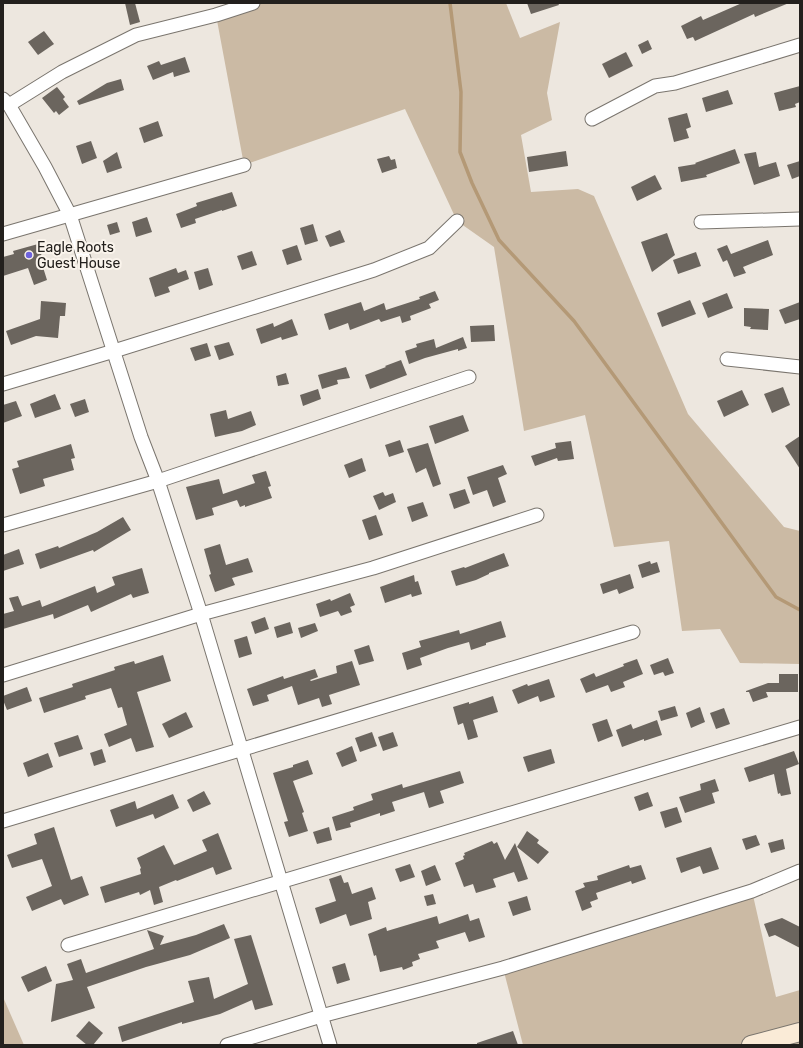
<svg xmlns="http://www.w3.org/2000/svg" width="803" height="1048" font-family="Rubik,sans-serif">
  <style>
    .green { fill: #cbbaa4 }
    .lines { fill: none; stroke-linecap: round; stroke-linejoin: round }
    .stream { stroke: #b49976; stroke-width: 3.5 }
    .building { fill: #6b655e }
    .street-casing { stroke: #7a756e; stroke-width: 15 }
    .secondary-casing { stroke: #7a756e; stroke-width: 20 }
    .street { stroke: #fff; stroke-width: 13 }
    .secondary { stroke: #faebd7; stroke-width: 18 }
    .poi-dot { fill: #6e63dd; stroke: #faf4ec; stroke-width: 1.5 }
    .labels { text-anchor: middle; dominant-baseline: central; stroke-width: 4; stroke-linejoin: round; paint-order: stroke }
    .poi-label { font-size: 14px; fill: #23201d; stroke: #faf4ec; text-anchor: start }
  </style>
  <rect width="100%" height="100%" fill="#ede7df"/>
  <g class="green">
    <path d="M253,3H506L520,38L560,22L547,93L552,120L521,135L531,192L578,189L594,196L688,414L784,527L800,531V664L740,663L720,629L682,631L669,541L614,547L585,415L524,431L494,247L457,221L405,109L244,165L216,15Z"/>
    <path d="M752,891L776,997L800,990V1045H523L503,968Z"/>
    <path d="M3,997L24,1045H3Z"/>
  </g>
  <g class="lines">
    <path class="stream" d="M450,3L461,92L460,152L472,183L499,240L574,321L776,597L800,610"/>
  </g>
  <g class="building">
    <path d="M125,3H135L140,22L130,25Z"/>
    <path d="M527,3H558L559,5L531,14Z"/>
    <path d="M742,3H789L755,17L754,14L695,41L693,37L687,39L681,26L701,16L703,20Z"/>
    <path d="M44,31L54,44L38,55L28,42Z"/>
    <path d="M648,40L652,49L642,54L638,45Z"/>
    <path d="M626,52L633,66L609,78L602,64Z"/>
    <path d="M185,57L190,72L174,77L173,72L153,80L147,66L159,61L161,65Z"/>
    <path d="M121,79L124,90L79,105L77,101L107,83Z"/>
    <path d="M800,86V102L795,104L796,107L779,111L774,93Z"/>
    <path d="M57,87L65,97L63,99L69,107L59,115L56,111L54,113L42,98Z"/>
    <path d="M728,90L733,104L706,112L702,98Z"/>
    <path d="M687,113L691,127L686,129L689,138L674,142L668,118Z"/>
    <path d="M158,121L163,136L144,143L139,128Z"/>
    <path d="M91,141L97,158L82,164L76,146Z"/>
    <path d="M735,149L740,163L706,175L707,177L681,182L678,167L696,164L695,163Z"/>
    <path d="M566,151L568,166L529,172L527,157Z"/>
    <path d="M117,152L122,168L107,173L103,161Z"/>
    <path d="M756,152L759,167L776,162L780,176L754,185L744,154Z"/>
    <path d="M389,156L391,160L395,159L397,168L382,173L377,159Z"/>
    <path d="M800,161V176L792,179L787,165Z"/>
    <path d="M655,175L662,189L637,201L631,187Z"/>
    <path d="M232,192L237,206L222,211V210L195,219L196,223L181,228L176,214L197,206L196,203Z"/>
    <path d="M147,217L152,232L136,237L132,222Z"/>
    <path d="M117,222L120,232L110,235L107,225Z"/>
    <path d="M313,224L318,241L305,245L300,228Z"/>
    <path d="M340,230L345,242L330,247L325,236Z"/>
    <path d="M667,233L675,255L652,272L641,242Z"/>
    <path d="M768,240L773,255L743,267L746,273L734,277L727,260L723,262L717,249L727,245L731,254Z"/>
    <path d="M38,244L43,260L41,261L47,280L34,285L28,268L3,276V257L14,254L13,251Z"/>
    <path d="M297,245L302,260L287,265L282,250Z"/>
    <path d="M252,251L257,265L242,270L237,256Z"/>
    <path d="M696,252L701,266L678,274L673,260Z"/>
    <path d="M176,268L178,273L186,270L189,279L168,287L170,292L155,297L149,278Z"/>
    <path d="M208,268L213,285L199,290L194,272Z"/>
    <path d="M435,291L439,300L429,304L431,308L410,316L411,320L402,323L400,316L381,322L379,319L350,330L348,323L329,330L324,314L361,302L364,311L384,303L386,310L420,299L419,297Z"/>
    <path d="M727,293L733,308L708,318L702,303Z"/>
    <path d="M690,300L696,314L662,327L657,313Z"/>
    <path d="M41,301L66,303L65,316H60L58,338L36,336L11,345L6,331L40,319Z"/>
    <path d="M800,302V319L785,324L779,310Z"/>
    <path d="M744,308L769,309L768,330L750,329L751,327L744,326Z"/>
    <path d="M292,319L298,335L282,340L281,337L261,344L256,329L273,323L274,327Z"/>
    <path d="M494,325L495,341L471,342L470,326Z"/>
    <path d="M463,337L467,348L458,351V349L425,358L409,364L405,351L417,347L416,344L434,339L436,348Z"/>
    <path d="M229,342L234,355L219,360L214,346Z"/>
    <path d="M207,343L211,356L195,361L190,348Z"/>
    <path d="M401,360L407,375L370,389L365,375L386,367L385,366Z"/>
    <path d="M346,367L350,378L337,380L338,384L322,389L318,375Z"/>
    <path d="M286,373L289,384L278,386L276,376Z"/>
    <path d="M783,387L790,405L772,413L764,394Z"/>
    <path d="M318,389L321,399L303,406L300,395Z"/>
    <path d="M742,390L749,405L724,417L717,401Z"/>
    <path d="M55,394L61,409L35,418L30,404Z"/>
    <path d="M85,399L89,412L75,417L70,404Z"/>
    <path d="M16,401L22,416L3,423V405Z"/>
    <path d="M226,410L228,419L251,411L256,425L242,431L215,437L210,414Z"/>
    <path d="M463,415L469,431L435,444L429,426Z"/>
    <path d="M800,436V469L785,446Z"/>
    <path d="M400,440L404,452L389,457L385,445Z"/>
    <path d="M571,441L574,459L558,461L557,458L535,466L531,456L556,448L555,443Z"/>
    <path d="M428,443L441,484L433,487L426,468L416,473L407,449Z"/>
    <path d="M71,444L75,458L71,459L74,470L43,479L45,486L20,494L12,469L19,467L17,461Z"/>
    <path d="M362,458L366,471L349,478L344,465Z"/>
    <path d="M503,465L507,474L498,478L506,502L493,507L487,490L473,495L467,477Z"/>
    <path d="M266,471L271,486L268,487L272,498L245,507V505L240,507L237,500L212,508L214,515L196,520L186,487L219,479L223,494L255,483L252,475Z"/>
    <path d="M465,489L470,503L454,509L449,494Z"/>
    <path d="M383,492L385,496L393,493L396,502L379,510L373,496Z"/>
    <path d="M423,502L428,516L412,522L407,507Z"/>
    <path d="M376,515L383,535L369,540L362,520Z"/>
    <path d="M123,517L131,530L94,552L93,550L40,569L35,554L58,546L59,548L97,532Z"/>
    <path d="M220,544L226,565L248,558L253,572L232,578L235,585L215,592L209,575L211,574L204,549Z"/>
    <path d="M19,549L24,564L3,571V555Z"/>
    <path d="M504,553L509,566L489,573V574L476,580L456,586L451,571L464,567L465,568Z"/>
    <path d="M650,561L651,564L657,562L660,572L642,578L638,565Z"/>
    <path d="M142,568L149,593L133,598L131,594L91,612L88,605L54,619L53,614L3,629V614L14,611L9,598L18,596L22,606L40,600L42,607L95,586L97,593L115,585L112,577Z"/>
    <path d="M630,574L634,588L619,594L617,589L603,594L600,584Z"/>
    <path d="M414,575L415,582L418,581L422,594L412,597L411,594L385,603L380,587Z"/>
    <path d="M350,593L355,605L350,607L352,612L341,616L338,611L320,617L316,604L330,599L331,601Z"/>
    <path d="M265,617L269,629L255,634L251,622Z"/>
    <path d="M501,621L506,637L486,643V645L471,650L469,642L448,648L420,658L422,665L407,670L402,653L421,647L419,641L459,630L460,634Z"/>
    <path d="M290,622L293,633L277,638L274,627Z"/>
    <path d="M315,623L318,631L301,638L298,628Z"/>
    <path d="M247,636L252,654L239,658L234,640Z"/>
    <path d="M369,645L374,661L359,665L354,650Z"/>
    <path d="M163,655L171,681L137,692L154,747L136,752L131,738L109,747L104,734L127,725L122,707L118,708L111,688L85,696L86,699L44,713L39,698L73,687L72,684L115,670L114,667L134,661L135,664Z"/>
    <path d="M668,658L674,673L665,676L663,672L654,675L650,665Z"/>
    <path d="M637,659L643,674L623,682L625,687L611,692L608,685L586,693L580,679L594,673L596,677L624,666L623,664Z"/>
    <path d="M352,661L360,685L329,695L332,704L322,707L319,698L298,705L292,686L267,695L269,701L253,706L247,689L283,676L284,679L315,669L318,677L310,680L311,681L337,673L336,666Z"/>
    <path d="M779,674H798V692H766L768,697L753,702L749,692H746V691L768,683H779Z"/>
    <path d="M549,679L555,697L540,702L538,696L518,704L512,690L527,684L528,686Z"/>
    <path d="M27,687L32,701L7,710L3,700V696Z"/>
    <path d="M493,696L498,712L473,720L478,737L468,740L463,723L458,725L453,707L469,702V704Z"/>
    <path d="M675,706L678,716L661,721L658,711Z"/>
    <path d="M700,707L705,722L691,728L686,713Z"/>
    <path d="M724,708L730,724L716,729L710,713Z"/>
    <path d="M186,712L193,727L169,738L162,724Z"/>
    <path d="M607,719L613,736L598,742L592,724Z"/>
    <path d="M657,720L662,735L644,741V739L622,747L616,730L631,724L633,729Z"/>
    <path d="M372,732L377,746L360,752L355,738Z"/>
    <path d="M393,732L398,746L383,751L378,737Z"/>
    <path d="M78,735L83,749L59,757L54,743Z"/>
    <path d="M352,746L357,761L342,767L336,753Z"/>
    <path d="M102,749L106,762L94,766L90,753Z"/>
    <path d="M551,749L555,763L528,772L523,757Z"/>
    <path d="M794,751L799,764L786,769L791,794L781,796L780,793L778,794L774,774L749,782L744,768Z"/>
    <path d="M48,753L53,767L28,777L23,763Z"/>
    <path d="M308,760L313,774L293,781L304,812L302,813L308,831L289,837L284,822L288,821L273,773L293,767V765Z"/>
    <path d="M460,771L464,783L440,791L444,803L429,808L424,792L392,802L395,811L380,816V813L350,823L351,827L336,831L332,817L354,810L353,807L373,800L371,794L402,784L403,788Z"/>
    <path d="M715,779L719,791L712,793L715,803L685,813L679,797L701,790L700,784Z"/>
    <path d="M204,791L211,804L193,812L187,800Z"/>
    <path d="M648,792L653,806L639,811L634,797Z"/>
    <path d="M173,794L179,808L155,819L153,814L116,827L110,810L135,801L137,809Z"/>
    <path d="M677,807L682,822L665,828L660,812Z"/>
    <path d="M54,827L71,880L82,876L89,895L64,905L61,899L32,911L26,897L52,886L42,859L12,868L7,855L37,844L34,834Z"/>
    <path d="M329,827L332,840L317,844L313,832Z"/>
    <path d="M527,831L539,840L537,843L549,852L538,864L517,847Z"/>
    <path d="M218,833L232,869L216,875L213,867L177,881L176,880L159,887L163,902L154,905L150,890L140,895L139,892L105,903L100,887L141,874L140,869L141,868L137,858L164,845L174,865L207,851L202,840Z"/>
    <path d="M756,835L760,845L746,850L742,839Z"/>
    <path d="M783,839L785,849L771,853L768,843Z"/>
    <path d="M492,841L494,844L497,842L505,860L515,843L528,879L518,882L514,872L493,879L496,887L476,893L473,884L464,887L455,863L464,859L463,856L465,855L464,853Z"/>
    <path d="M711,847L719,869L703,874L700,866L681,873L676,858Z"/>
    <path d="M410,864L415,877L400,882L395,869Z"/>
    <path d="M435,865L441,880L426,886L421,871Z"/>
    <path d="M629,865L630,868L641,865L646,879L632,884L631,881L596,893L598,899L590,902L592,907L582,911L575,891L585,887L583,883L598,880L597,876Z"/>
    <path d="M341,875L344,883L348,882L352,894L372,887L376,899L368,902L372,919L350,926L346,914L320,924L315,908L336,901L329,879Z"/>
    <path d="M433,894L436,904L427,906L424,896Z"/>
    <path d="M527,896L531,910L513,916L508,902Z"/>
    <path d="M468,914L470,921L479,918L485,937L469,942L465,932L436,941L439,948L418,954L420,959L412,962L413,966L403,970L402,967L380,972L376,955L374,956L368,934L386,927L387,931L437,916L439,924Z"/>
    <path d="M782,918L800,927V948L775,935L769,937L764,924Z"/>
    <path d="M224,924L230,938L190,955L146,967L87,987L95,1008L51,1022L56,984L73,980L67,964L81,959L86,973L154,949L147,930L164,936L160,945L196,935Z"/>
    <path d="M251,935L273,1005L255,1010L252,1000L220,1014L182,1024V1022L122,1042L118,1027L194,1002L188,981L209,977L214,999L248,984L234,939Z"/>
    <path d="M345,963L350,980L337,984L332,967Z"/>
    <path d="M46,966L52,981L28,992L21,977Z"/>
    <path d="M89,1021L103,1033L93,1045H87L76,1036Z"/>
    <path d="M513,1031L518,1045H477V1043Z"/>
  </g>
  <g class="lines">
    <defs>
      <g id="street">
        <path d="M3,99L9,105L45,167L70,215L141,437L158,481L201,614L330,1045"/>
        <path d="M9,105L62,72L136,35L216,15L253,3"/>
        <path d="M592,119L655,86L675,83L800,45"/>
        <path d="M701,222L800,219"/>
        <path d="M3,234L244,165"/>
        <path d="M727,359L800,367"/>
        <path d="M3,384L114,351L374,270L429,248L457,221"/>
        <path d="M3,525L158,481L469,377"/>
        <path d="M3,675L201,614L373,568L537,515"/>
        <path d="M3,821L633,632"/>
        <path d="M68,945C313,874 556,798 800,727"/>
        <path d="M227,1045L321,1016L503,968L752,891L800,871"/>
      </g>
      <path id="secondary" d="M751,1045L800,1032"/>
    </defs>
    <use href="#street" class="street-casing"/>
    <use href="#secondary" class="secondary-casing"/>
    <use href="#street" class="street"/>
    <use href="#secondary" class="secondary"/>
  </g>
  <circle class="poi-dot" cx="29" cy="255" r="4"/>
  <g class="labels">
    <g class="poi-label">
      <text x="37" y="247">Eagle Roots<tspan x="37" dy="16">Guest House</tspan></text>
    </g>
  </g>
  <rect width="803" height="1048" fill="none" stroke="#23201d" stroke-width="8"/>
</svg>
